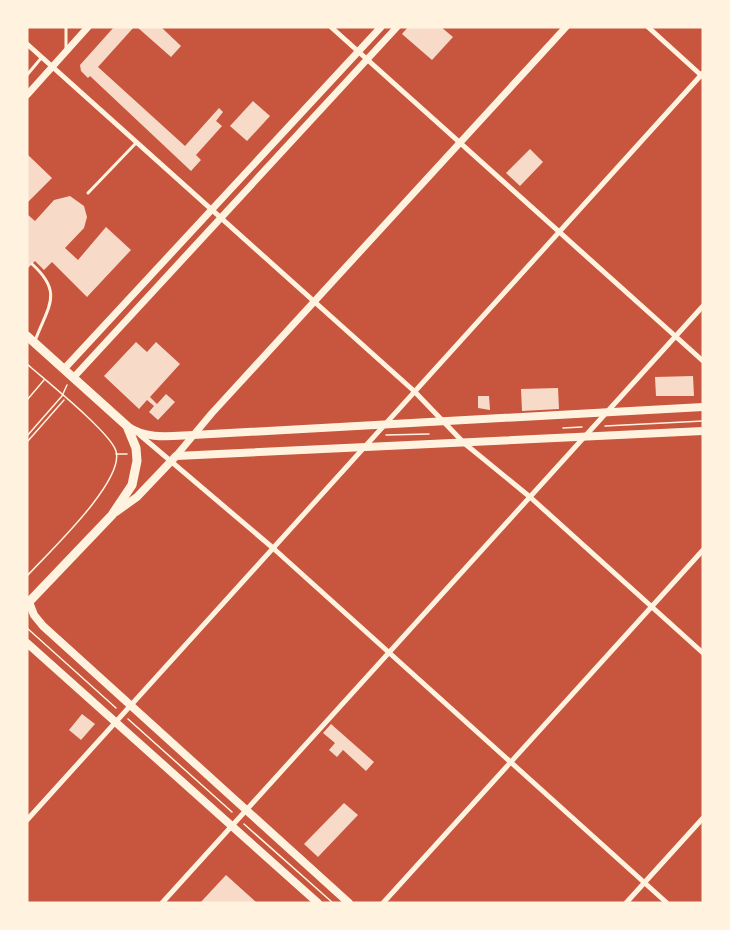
<svg xmlns="http://www.w3.org/2000/svg" width="730" height="930" font-family="Quicksand,sans-serif">
  <style>
    .building { fill: #f7dbc8 }
    .lines { fill: none; stroke-linecap: round; stroke-linejoin: round }
    .path { stroke: #fff3e0; stroke-width: 1.5 }
    .service { stroke: #fff3e0; stroke-width: 3 }
    .minor { stroke: #fff3e0; stroke-width: 5 }
    .tertiary { stroke: #fff3e0; stroke-width: 7 }
    .secondary { stroke: #fff3e0; stroke-width: 8 }
    .primary { stroke: #fff3e0; stroke-width: 9 }
  </style>
  <rect width="100%" height="100%" fill="#c8553d"/>
  <g class="building">
    <path d="M114,27H134L98,67L185,146L219,108L223,112L216,121L222,126L196,155L201,160L191,171L90,76L88,78L81,71L80,65Z"/>
    <path d="M137,27H161L181,46L171,57Z"/>
    <path d="M408,27H441L453,37L432,60L402,34Z"/>
    <path d="M253,101L270,116L247,141L230,126Z"/>
    <path d="M530,149L543,162L520,186L506,173Z"/>
    <path d="M27,154L52,178L27,203Z"/>
    <path d="M70,196L84,206L87,217L84,228L65,248L78,260L106,227L131,250L87,297L52,262L44,270L35,261L27,269V214L35,221L54,200Z"/>
    <path d="M136,342L147,352L156,342L180,364L150,397L157,404L166,394L175,402L158,420L149,412L154,406L147,400L139,409L104,376Z"/>
    <path d="M693,376L694,396H656L655,377Z"/>
    <path d="M558,388L559,409L522,411L521,389Z"/>
    <path d="M478,396H489L490,410L478,408Z"/>
    <path d="M82,714L95,724L81,740L69,730Z"/>
    <path d="M331,724L374,762L366,771L343,750L337,757L329,750L335,743L323,733Z"/>
    <path d="M344,803L358,815L318,857L304,844Z"/>
    <path d="M226,875L257,903H200Z"/>
  </g>
  <g class="lines">
    <g class="path">
      <path d="M27,364C45,380 110,432 116,451C125,481 48,553 27,576"/>
      <path d="M27,400L44,380"/>
      <path d="M605,426L703,421"/>
      <path d="M563,428L582,427"/>
      <path d="M386,435L429,434"/>
      <path d="M27,436L62,396L67,385"/>
      <path d="M27,442L64,400"/>
      <path d="M116,454H127"/>
      <path d="M27,628L116,708"/>
      <path d="M128,719L232,812"/>
      <path d="M244,824L333,903"/>
    </g>
    <g class="service">
      <path d="M66,27V49"/>
      <path d="M27,75L42,57"/>
      <path d="M88,193L136,143"/>
      <path d="M32,264C64,293 48,306 35,341"/>
    </g>
    <g class="minor">
      <path d="M331,27L703,361"/>
      <path d="M648,27L702,76"/>
      <path d="M27,44L414,391L464,443L530,497L703,653"/>
      <path d="M140,435L273,548L667,903"/>
      <path d="M27,820L703,73"/>
      <path d="M162,903L703,306"/>
      <path d="M383,903L703,550"/>
      <path d="M626,903L703,818"/>
    </g>
    <g class="tertiary">
      <path d="M27,95L88,27"/>
      <path d="M64,369L381,27"/>
      <path d="M74,377L397,27"/>
      <path d="M176,456L212,413L566,27"/>
    </g>
    <g class="secondary">
      <path d="M127,426C147,440 170,436 193,435L703,407"/>
      <path d="M116,512L137,497L176,456L703,431"/>
      <path d="M29,602L34,615L43,626L349,903"/>
      <path d="M27,643L318,903"/>
    </g>
    <path class="primary" d="M27,336L127,426L136,448L137,461L132,485L112,515L27,604"/>
  </g>
  <rect width="730" height="930" fill="none" stroke="#fff3e0" stroke-width="57"/>
</svg>
